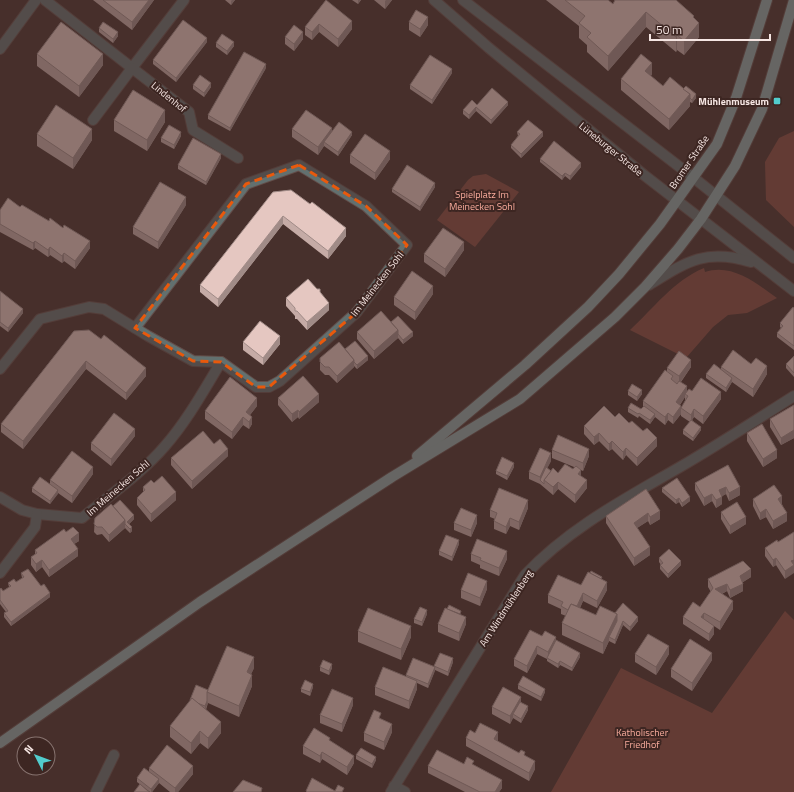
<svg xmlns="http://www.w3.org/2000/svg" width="794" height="792" font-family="'Titillium Web',sans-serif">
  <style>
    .green { fill: #864a3f }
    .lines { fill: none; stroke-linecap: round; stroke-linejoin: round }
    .minor-casing { stroke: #634d49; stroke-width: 12 }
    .major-casing { stroke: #634d49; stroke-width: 12 }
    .minor { stroke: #62706f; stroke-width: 10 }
    .major { stroke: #8ca7a6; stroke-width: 10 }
    .wall { fill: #c5aba6; fill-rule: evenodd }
    .shaded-wall { fill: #a08b87 }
    .building { fill: #e5c7c1; stroke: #a08b87 }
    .marked { fill: none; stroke: #e8590c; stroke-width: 3; stroke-dasharray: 8 5; stroke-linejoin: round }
    .poi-dot { fill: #52cdcd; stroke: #3d2622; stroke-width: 1.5 }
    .labels { text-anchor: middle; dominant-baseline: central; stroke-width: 4; stroke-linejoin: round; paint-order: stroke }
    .street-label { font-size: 10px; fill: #f6e6e3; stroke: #3d2622 }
    .poi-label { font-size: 10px; font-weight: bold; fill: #f6e6e3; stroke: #3d2622; text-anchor: end }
    .park-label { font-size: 10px; fill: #faac9d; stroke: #3d2622 }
  </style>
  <rect width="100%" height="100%" fill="#47302c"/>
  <g class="green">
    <path d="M794,131V227L766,200L765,162L779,138Z"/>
    <path d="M486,174L519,192L475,247L437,220L468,180L473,176Z"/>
    <path d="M704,268L705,272C732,263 756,283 777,298L747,313L728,315L713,327L686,358L630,330C654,308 673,281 704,268Z"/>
    <path d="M785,611L794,620V792H551L621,668L712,713Z"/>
  </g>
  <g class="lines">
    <defs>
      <g id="minor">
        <path d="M45,0L132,68L184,0"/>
        <path d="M434,0L489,48L644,175L794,291"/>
        <path d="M463,0L694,178L794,258"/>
        <path d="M0,49L36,0"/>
        <path d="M93,120L132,68L189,112L193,130L238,158"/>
        <path d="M649,285C686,262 705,248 751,262"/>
        <path d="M135,328L148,336L193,361L221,362"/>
        <path d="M0,369L40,319L89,307L104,309L135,328L246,184L299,165L366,206L407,245L357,312L280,381L269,387H256L221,362C204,390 187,421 165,446C142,473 110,495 82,518L37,514L22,510L0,497"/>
        <path d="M0,573L35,527L37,514"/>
        <path d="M394,786L405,792"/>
        <path d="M96,792L114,755"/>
        <path d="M391,792L525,575C569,528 625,499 680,467C718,445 756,420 794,396"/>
      </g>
      <g id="major">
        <path d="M417,456L525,365L588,307L619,274L660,224L717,144L736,98L767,0"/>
        <path d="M0,743L200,602L392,477L520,399L615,317L645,287L678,249L701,219L735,166L762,109L794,0"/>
      </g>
    </defs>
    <use href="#minor" class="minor-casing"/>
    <use href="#major" class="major-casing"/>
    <use href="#minor" class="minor"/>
    <use href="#major" class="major"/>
  </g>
  <g class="wall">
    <path d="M93,0H154L132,30Z"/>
    <path d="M225,0H235L231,5Z"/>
    <path d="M326,0L352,29L338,47L319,32L312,40L305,35V27Z"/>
    <path d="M352,0H361L358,4Z"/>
    <path d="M374,0H392L385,9Z"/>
    <path d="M546,0H608L613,4L694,18L699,37L684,55L677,50L676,52L646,27L608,71L587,52V45L579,38V26Z"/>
    <path d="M409,22L428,25L420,37L409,30Z"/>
    <path d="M99,28L118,36L113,43L99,32Z"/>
    <path d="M285,37L303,39L294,51L285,44Z"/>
    <path d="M207,42L176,82L153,64V60Z"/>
    <path d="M216,43L234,46L227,55L216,47Z"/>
    <path d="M37,54L103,65L79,97L37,66Z"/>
    <path d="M266,68L230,131L208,119V115Z"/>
    <path d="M452,73L432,104L410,89V85Z"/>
    <path d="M652,74L651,76L663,86L683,89L696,98L692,103L690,102V106L669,130L621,90V79Z"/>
    <path d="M193,85L211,87L204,97L193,89Z"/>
    <path d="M477,105H508L491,124L476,111L469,119L463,114V110Z"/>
    <path d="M114,120L165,122L147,151L114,131Z"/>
    <path d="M292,129L332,132L352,135L338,156L324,146L318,155L292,137Z"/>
    <path d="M517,132L543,136L521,158L511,148V145L518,136Z"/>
    <path d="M37,134L92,140L73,169L37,146Z"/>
    <path d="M181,136L174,149L161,142V138Z"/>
    <path d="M350,155L390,159L375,180L350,163Z"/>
    <path d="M221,158L206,185L178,169V165Z"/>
    <path d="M540,159L581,167L570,180L565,176L562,180L540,162Z"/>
    <path d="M435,187L420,211L392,192V189Z"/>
    <path d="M273,192L346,236L328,259L283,224L218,307L200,292V285Z"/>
    <path d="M186,205L158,249L133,234V227Z"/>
    <path d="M20,207L90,248L75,269L64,261L62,263L50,255L48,257L35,248L33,250L0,232V210Z"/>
    <path d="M464,250L445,277L424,262V254Z"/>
    <path d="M0,291L23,313L8,332L0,326Z"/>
    <path d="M320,292L329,310L307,330L297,319H295V316L286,306V298Z"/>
    <path d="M433,294L415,320L394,305V297Z"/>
    <path d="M794,308V350L777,337V333L781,328L780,327V323Z"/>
    <path d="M391,322L413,336L403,344L398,338L374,359L357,339V332Z"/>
    <path d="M74,331L146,376L126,400L86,369L23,449L1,432V424Z"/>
    <path d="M243,342L280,344L263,365L243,350Z"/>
    <path d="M345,349L368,360L357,369L354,366V367L337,383L329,375H325L320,370V358Z"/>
    <path d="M794,356V377L786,368V364Z"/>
    <path d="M751,364L767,374L753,397L732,382L726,392L706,378V374L721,370V367Z"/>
    <path d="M691,367L681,382L687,391H692L721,399L703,424L694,417L692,420L701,430L693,441L683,434V430L690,422L681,416V414L673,424L668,420L665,425L655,417L650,424L639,416L638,418L628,412V408L641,409L643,407V401L667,372V368ZM685,397V401L681,408L680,405Z"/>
    <path d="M628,391L642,394L637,401L628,395Z"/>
    <path d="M278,398L319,402L299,419L298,417L292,422L278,405Z"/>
    <path d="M794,405V438L781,445L770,427V419Z"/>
    <path d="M257,406L250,415L252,424L249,429L243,425L232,439L205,419V411Z"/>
    <path d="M615,417L629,423L657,446L637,466L626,455L623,460L612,449L609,451L599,441L594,445L584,434V426Z"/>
    <path d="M747,433L777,458L763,467L747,441Z"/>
    <path d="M135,436L111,466L91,450V443Z"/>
    <path d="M214,444L228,456L192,489L171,465V458Z"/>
    <path d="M552,450L589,456L583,471L581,470V476L587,488L575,503L558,489L553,495L540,484L529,479V472L551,461L547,468L551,471L558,473L573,469L574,467L552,458Z"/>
    <path d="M728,465L740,495L729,501L726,494L722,496V504L716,508L712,501L704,506L695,490V483Z"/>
    <path d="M514,467L507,480L496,474V471Z"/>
    <path d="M93,474L72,503L58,493L50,504L32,492V488L50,484V480Z"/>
    <path d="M143,487L176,500L151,522L137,505V498L143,492Z"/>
    <path d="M662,488L690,501L682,507L679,502L676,504L662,492Z"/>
    <path d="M646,489L660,519L650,525L648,521L637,528L650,555L634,566L606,523V516Z"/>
    <path d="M753,499L782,504L787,521L773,529L766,517L760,520L753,506Z"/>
    <path d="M113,506L134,519L129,524L132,531L130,533L125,528L109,542L102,534L97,535L94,532L95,518Z"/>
    <path d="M528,508L519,530L510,526L506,534L494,529V521L495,519L490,517V510Z"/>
    <path d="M721,512L746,524L730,534L721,519Z"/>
    <path d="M454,523H477L471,537L454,530Z"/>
    <path d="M66,532L79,541L74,544L78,556L49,577L42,567L36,572L31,565V557L35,555V550Z"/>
    <path d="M794,532L785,579L776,565L773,567L765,556V548L778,542Z"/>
    <path d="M459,544L452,561L439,555V551Z"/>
    <path d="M471,554L507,559L499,576L480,568V565L471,561Z"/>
    <path d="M659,558L681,565L668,578L660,569V565H661L659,562Z"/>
    <path d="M21,573L41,586L50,597L11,626L4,617V613L6,612L0,604V589L3,591L9,587L8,583L16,582L22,578Z"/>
    <path d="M751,577L743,582V591L730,598L727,591L722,594L733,609L720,630L714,626V634L709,641L683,624V617L700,607L711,592L708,587V579Z"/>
    <path d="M602,580L607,590L597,608L583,601L580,608L596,615L612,612L638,621L630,631L623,625L615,644L609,641L603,654L562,635V623L566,616L561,614V609L548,603V595L581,585Z"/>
    <path d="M487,589L480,606L461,598V590Z"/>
    <path d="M427,614L422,626L414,623V619Z"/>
    <path d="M461,615L466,624L459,641L438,632V624Z"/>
    <path d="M358,631L411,637L401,660L358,642Z"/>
    <path d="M542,636L556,640L580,657L572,671L560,665L558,668L547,661V659L537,654L527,673L514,666V659Z"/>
    <path d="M635,654H669L656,675L635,662Z"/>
    <path d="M712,660L692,691L671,677V669Z"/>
    <path d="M453,662L448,676L435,670L428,688L417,683V689L409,709L375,695V687L406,676V675L434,667Z"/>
    <path d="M320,667L332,668L329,675L320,671Z"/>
    <path d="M254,668L251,674L252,686L239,717L208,703L206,710L221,733L208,749L200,743L191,754L170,737V726L190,701V700L208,690Z"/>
    <path d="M518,685L545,692L541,701L518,689Z"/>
    <path d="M313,687L310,696L301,692V689Z"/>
    <path d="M521,702L528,710L521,723L513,718L510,724L492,714V707Z"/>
    <path d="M353,705L342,732L320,723V715Z"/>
    <path d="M381,719L392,732L384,750L364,741V733Z"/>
    <path d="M475,733L498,740L497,741L525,756L535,769L529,781L466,746V738Z"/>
    <path d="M330,741L354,763L347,775L322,759L320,763L303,754V746Z"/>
    <path d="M356,755L376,760L372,768L356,759Z"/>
    <path d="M464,764L474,765L502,788L499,792H465L428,773V766Z"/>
    <path d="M149,768L193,774L178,792H170L159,783L152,792H150L137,782V778L149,771Z"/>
  </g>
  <g class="shaded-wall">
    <path d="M149,0H154L132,30V22Z"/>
    <path d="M232,0H235L231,5V1Z"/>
    <path d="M358,0H361L358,4Z"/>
    <path d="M386,0H392L385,9V1Z"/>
    <path d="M646,12V27L608,71V56Z"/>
    <path d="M694,16V29L699,23V37L684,55V41L693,17Z"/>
    <path d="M428,17V25L420,37V29Z"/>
    <path d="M352,21V29L338,47V39Z"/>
    <path d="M319,24V32L312,40V32Z"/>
    <path d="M118,32V36L113,43V39Z"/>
    <path d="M303,32V39L294,51V44Z"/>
    <path d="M677,35V50L676,52V37Z"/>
    <path d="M207,38V42L176,82V78Z"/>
    <path d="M234,42V46L227,55V51Z"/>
    <path d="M103,54V65L79,97V86Z"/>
    <path d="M652,63V74L645,82V71Z"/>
    <path d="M266,64V68L230,131V128Z"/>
    <path d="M452,69V73L432,104V100Z"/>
    <path d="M211,83V87L204,97V93Z"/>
    <path d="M690,94V106L669,130V119Z"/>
    <path d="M696,94V98L692,103V100Z"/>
    <path d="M508,102V105L491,124V120Z"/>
    <path d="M476,107V111L469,119V115Z"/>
    <path d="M165,110V122L147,151V140Z"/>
    <path d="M332,128V136L324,142V146L318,155V147Z"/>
    <path d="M92,129V140L73,169V158Z"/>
    <path d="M181,132V136L174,149V145Z"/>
    <path d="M352,132V135L338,156V152Z"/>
    <path d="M543,132V136L521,158V154Z"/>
    <path d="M390,151V159L375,180V173Z"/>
    <path d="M221,154V158L206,185V182Z"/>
    <path d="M581,163V167L570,180V176Z"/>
    <path d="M565,173V176L562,180V176Z"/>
    <path d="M435,183V187L420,211V207Z"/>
    <path d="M186,197V205L158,249V242Z"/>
    <path d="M283,216V224L218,307V299Z"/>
    <path d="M346,228V236L328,259V251Z"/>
    <path d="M35,241V248L33,250V243Z"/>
    <path d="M90,241V248L75,269V261Z"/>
    <path d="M464,242V250L445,277V269Z"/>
    <path d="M50,247V255L48,257V250Z"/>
    <path d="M64,253V261L62,263V256Z"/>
    <path d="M433,286V294L415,320V312Z"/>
    <path d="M329,303V310L307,330V322Z"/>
    <path d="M23,309V313L8,332V328Z"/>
    <path d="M398,330V338L374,359V351Z"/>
    <path d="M413,332V336L403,344V340Z"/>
    <path d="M280,336V344L263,365V358Z"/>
    <path d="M368,356V360L357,369V365Z"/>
    <path d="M354,360V367L337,383V376Z"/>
    <path d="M691,360V367L679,384V376Z"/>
    <path d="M86,361V369L23,449V441Z"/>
    <path d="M767,366V374L753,397V389Z"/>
    <path d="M146,368V376L126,400V393Z"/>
    <path d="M732,378V382L726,392V388Z"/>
    <path d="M687,386V394H685V397L676,410V402Z"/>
    <path d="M642,390V394L637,401V397Z"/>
    <path d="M721,392V399L703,424V416Z"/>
    <path d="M319,394V402L299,419V412Z"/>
    <path d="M257,398V406L246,420V412Z"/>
    <path d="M681,406V414L673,424V417Z"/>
    <path d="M694,409V417L691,422V415Z"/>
    <path d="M298,410V417L292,422V414Z"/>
    <path d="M668,413V420L665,425V417Z"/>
    <path d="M655,414V417L650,424V420Z"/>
    <path d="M243,417V425L232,439V432Z"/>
    <path d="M252,417V424L249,429V422Z"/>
    <path d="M701,427V430L693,441V438Z"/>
    <path d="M135,429V436L111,466V459Z"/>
    <path d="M794,430V438L781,445V438Z"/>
    <path d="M599,433V441L594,445V437Z"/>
    <path d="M657,438V446L637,466V458Z"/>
    <path d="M612,441V449L609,451V444Z"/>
    <path d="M626,448V455L623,460V452Z"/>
    <path d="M228,449V456L192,489V481Z"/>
    <path d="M589,449V456L583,471V463Z"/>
    <path d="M777,450V458L763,467V459Z"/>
    <path d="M551,453V461L541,481L540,480V477Z"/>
    <path d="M514,463V467L507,480V476Z"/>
    <path d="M93,467V474L72,503V496Z"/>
    <path d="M581,470V478L578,474Z"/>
    <path d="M587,480V488L575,503V495Z"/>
    <path d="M558,482V489L553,495V487Z"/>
    <path d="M726,487V494L719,498V490Z"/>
    <path d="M740,487V495L729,501V493Z"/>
    <path d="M58,490V494L50,504V501Z"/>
    <path d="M176,492V500L151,522V514Z"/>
    <path d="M712,494V501L704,506V498Z"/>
    <path d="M782,496V504L778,506V499Z"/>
    <path d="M690,497V501L682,507V503Z"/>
    <path d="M722,497V504L716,508V500Z"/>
    <path d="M679,498V502L676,504V500Z"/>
    <path d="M528,500V508L519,530V522Z"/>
    <path d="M766,509V517L760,520V513Z"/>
    <path d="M660,511V519L650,525V517Z"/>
    <path d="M648,513V521L634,530V523Z"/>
    <path d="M787,513V521L773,529V521Z"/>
    <path d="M134,515V519L127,526V522Z"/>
    <path d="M477,515V523L471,537V530Z"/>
    <path d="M746,517V524L730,534V526Z"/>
    <path d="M510,518V526L506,534V527Z"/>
    <path d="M125,520V528L109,542V535Z"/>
    <path d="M132,527V531L130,533V529Z"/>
    <path d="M79,533V541L71,546V539Z"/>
    <path d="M459,540V544L452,561V557Z"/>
    <path d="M650,547V555L634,566V558Z"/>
    <path d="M78,549V556L49,577V570Z"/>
    <path d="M507,551V559L499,576V568Z"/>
    <path d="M776,558V565L773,567V560Z"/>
    <path d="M42,560V567L36,572V564Z"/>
    <path d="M794,560V573L785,579V571L791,561Z"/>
    <path d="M681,561V565L668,578V574Z"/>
    <path d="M751,569V577L740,584V576Z"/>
    <path d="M487,581V589L480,606V598Z"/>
    <path d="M607,582V590L597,608V601Z"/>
    <path d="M727,584V591L715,597V589Z"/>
    <path d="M743,584V591L730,598V590Z"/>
    <path d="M50,593V597L11,626V622Z"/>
    <path d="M583,593V601L576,617V609Z"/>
    <path d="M733,601V609L720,630V622Z"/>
    <path d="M427,610V614L422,626V622Z"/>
    <path d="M704,613V620L701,617Z"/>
    <path d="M617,614V625L609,637V641L603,654V643Z"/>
    <path d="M466,617V624L459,641V633Z"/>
    <path d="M638,617V621L630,631V627Z"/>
    <path d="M623,621V625L615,644V640Z"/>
    <path d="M411,626V637L401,660V649Z"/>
    <path d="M714,626V634L709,641V634Z"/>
    <path d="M556,637V644L548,659V652Z"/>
    <path d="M537,646V654L527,673V666Z"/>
    <path d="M669,646V654L656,675V667Z"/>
    <path d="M580,653V657L572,671V668Z"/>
    <path d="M712,653V660L692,691V683Z"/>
    <path d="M254,657V668L247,683V672Z"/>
    <path d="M453,658V662L448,676V672Z"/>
    <path d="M560,661V665L558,668V664Z"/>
    <path d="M332,664V668L329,675V671Z"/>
    <path d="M435,667V671L428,688V684Z"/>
    <path d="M252,675V686L239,717V706Z"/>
    <path d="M417,681V689L409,709V701Z"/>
    <path d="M313,684V687L310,696V692Z"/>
    <path d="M545,689V692L541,701V697Z"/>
    <path d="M521,697V704L513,714V718L510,724V716Z"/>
    <path d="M353,698V705L342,732V724Z"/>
    <path d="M207,701L208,703L205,710V706Z"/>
    <path d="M528,706V710L521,723V719Z"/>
    <path d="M221,722V733L208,749V738Z"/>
    <path d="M392,724V732L384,750V742Z"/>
    <path d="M200,731V743L191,754V743Z"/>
    <path d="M498,732V740L494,747V739Z"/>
    <path d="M322,752V759L320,763V756Z"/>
    <path d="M354,756V763L347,775V767Z"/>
    <path d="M376,757V760L372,768V764Z"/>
    <path d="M535,761V769L529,781V773Z"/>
    <path d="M193,766V774L178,792H175V788Z"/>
    <path d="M159,779V783L152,792H151V789Z"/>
    <path d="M502,780V788L499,792H495Z"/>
  </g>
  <g class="building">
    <path d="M103,0H149L132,22Z"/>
    <path d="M326,0L352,21L338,39L319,24L312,32L305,27Z"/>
    <path d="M565,0H608L613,4L615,0H676L694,16L693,17L699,23L684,41L677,35L676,37L646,12L608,56L587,37L591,33L579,23L585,16Z"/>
    <path d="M416,10L428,17L420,29L409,22Z"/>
    <path d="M183,20L207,38L176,78L153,60Z"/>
    <path d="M61,22L103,54L79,86L37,54Z"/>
    <path d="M103,22L118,32L113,39L99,28Z"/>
    <path d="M294,25L303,32L294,44L285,37Z"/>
    <path d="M222,34L234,42L227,51L216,43Z"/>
    <path d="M244,52L266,64L230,128L208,115Z"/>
    <path d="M641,54L652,63L645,71L663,86L670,77L690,94L669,119L621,79Z"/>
    <path d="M430,55L452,69L432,100L410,85Z"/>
    <path d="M200,75L211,83L204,93L193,85Z"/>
    <path d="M686,86L696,94L692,100L690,98V94L683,89Z"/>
    <path d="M492,88L508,102L491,120L476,107L469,115L463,110L472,100L477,105Z"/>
    <path d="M133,90L165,110L147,140L114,120Z"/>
    <path d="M56,105L92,129L73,158L37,134Z"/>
    <path d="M306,110L332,128L318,147L292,129Z"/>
    <path d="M528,120L543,132L521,154L511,145L520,134L517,132Z"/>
    <path d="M339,122L352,132L338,152L324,142Z"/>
    <path d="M169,125L181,132L174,145L161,138Z"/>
    <path d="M365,134L390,151L375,173L350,155Z"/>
    <path d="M193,138L221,154L206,182L178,165Z"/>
    <path d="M554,141L581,163L570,176L565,173L562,176L540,159Z"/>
    <path d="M407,165L435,183L420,207L392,189Z"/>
    <path d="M160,182L186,197L158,242L133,227Z"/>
    <path d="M291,190L310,204L312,202L346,228L328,251L283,216L218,299L200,285L273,192Z"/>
    <path d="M8,198L20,207L22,205L49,221L50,218L63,228L64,225L90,241L75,261L64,253L62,256L50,247L48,250L35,241L33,243L0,224V210Z"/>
    <path d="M443,228L464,242L445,269L424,254Z"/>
    <path d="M412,271L433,286L415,312L394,297Z"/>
    <path d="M308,279L317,289H320V292L329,303L307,322L297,311H295V308L286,298Z"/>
    <path d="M0,291L23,309L8,328L0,322Z"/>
    <path d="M793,307L794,308V346L777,333L783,326L780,323Z"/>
    <path d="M381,311L398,330L374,351L357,332Z"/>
    <path d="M398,316L413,332L403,340L398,334V330L391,322Z"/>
    <path d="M260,321L280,336L263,358L243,342Z"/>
    <path d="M89,330L101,339L104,335L146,368L126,393L86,361L23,441L1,424L74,331Z"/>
    <path d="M355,341L368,356L357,365L354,362V360L345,349Z"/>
    <path d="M339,342L354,360L337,376L329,367H325L320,362V358Z"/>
    <path d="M733,350L751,364L756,358L767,366L753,389L721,367Z"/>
    <path d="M679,351L691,360L679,376L667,368Z"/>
    <path d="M794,356V373L786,364Z"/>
    <path d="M714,364L732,378L726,388L706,374Z"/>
    <path d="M665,370L673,376L671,379L677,384L679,381L687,386L676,402L681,406L673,417L668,413L665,417L643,401Z"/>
    <path d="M303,376L319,394L299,412L298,410L292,414L278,398Z"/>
    <path d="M230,377L257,398L246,412L252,417L249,422L243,417L232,432L205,411Z"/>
    <path d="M701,378L721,392L703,416L694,409L691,415L681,408L688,396L685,394L689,389L692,391Z"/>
    <path d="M632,384L642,390L637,397L628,391Z"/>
    <path d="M631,403L641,409L644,406L655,414L650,420L639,413L638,414L628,408Z"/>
    <path d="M794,405V430L781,438L770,419Z"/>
    <path d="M604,406L615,417L619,413L629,423L632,421L643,431L647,428L657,438L637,458L626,448L623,452L612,441L609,444L599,433L594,437L584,426Z"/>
    <path d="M114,413L135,429L111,459L91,443Z"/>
    <path d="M691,420L701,427L693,438L683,430Z"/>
    <path d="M762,424L777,450L763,459L747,433Z"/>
    <path d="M203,431L214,444L220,439L228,449L192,481L171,458Z"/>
    <path d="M558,435L589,449L583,463L552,450Z"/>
    <path d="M540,448L551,453L540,477L529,472Z"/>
    <path d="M72,451L93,467L72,496L50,480Z"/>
    <path d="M502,457L514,463L507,476L496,471Z"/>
    <path d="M565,464L573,469L576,466L581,470L578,474L587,480L575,495L558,482L553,487L544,480L553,468L558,473Z"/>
    <path d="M728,465L740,487L729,493L726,487L719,490L722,497L716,500L712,494L704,498L695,483Z"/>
    <path d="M546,467L551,471L544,480V484L540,480Z"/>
    <path d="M162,476L176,492L151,514L137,498L145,490L143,487L151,480L154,483Z"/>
    <path d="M40,477L58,490L50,501L32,488Z"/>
    <path d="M677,478L690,497L682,503L679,498L676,500L662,488Z"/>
    <path d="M774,485L782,496L778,499L787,513L773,521L766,509L760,513L753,499Z"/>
    <path d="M499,488L528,500L519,522L510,518L506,527L494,521L497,513L490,510Z"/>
    <path d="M646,489L660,511L650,517L648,513L634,523L650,547L634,558L606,516Z"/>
    <path d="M120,500L134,515L127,522L132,527L130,529L125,524V520L113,506Z"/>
    <path d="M737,502L746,517L730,526L721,512Z"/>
    <path d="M111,504L125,520L109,535L102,527H97L94,524L95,518Z"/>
    <path d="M461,508L477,515L471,530L454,523Z"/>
    <path d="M73,527L79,533L71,539L78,549L49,570L42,560L36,564L31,557L37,553L35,550L64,529L66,532Z"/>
    <path d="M794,532V560L791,561L794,565L785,571L776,558L773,560L765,548L777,540L778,542Z"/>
    <path d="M446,535L459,540L452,557L439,551Z"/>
    <path d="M477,539L507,551L499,568L480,560L481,558L471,554Z"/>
    <path d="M669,549L681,561L668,574L660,565L663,563L659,558Z"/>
    <path d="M743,561L751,569L740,576L743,584L730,590L727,584L715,589L733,601L720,622L704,613L701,617L714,626L709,634L683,617L693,602L700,607L713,588L708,579Z"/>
    <path d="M28,569L41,586L44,584L50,593L11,622L4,613L8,611L0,600V589L1,588L3,591L11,586L8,583L14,579L16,582L24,577L21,573Z"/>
    <path d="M591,571L602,577L601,579L590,573Z"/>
    <path d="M588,572L607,582L597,601L583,593L577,606L571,604L568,610L561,606L563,602L548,595L558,575L581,585Z"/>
    <path d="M468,573L487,581L480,598L461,590Z"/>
    <path d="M623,603L638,617L630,627L623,621L615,640L609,637L617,621V614L615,613Z"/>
    <path d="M571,604L596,615L600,606L617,614L603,643L562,623Z"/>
    <path d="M449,605L461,611L460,614L447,609Z"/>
    <path d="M420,607L427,610L422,622L414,619Z"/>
    <path d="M368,608L411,626L401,649L358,631Z"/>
    <path d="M445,608L466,617L459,633L438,624Z"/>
    <path d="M530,630L542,636L545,631L556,637L548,652L537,646L527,666L514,659Z"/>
    <path d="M648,634L669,646L656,667L635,654Z"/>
    <path d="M690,639L712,653L692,683L671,669Z"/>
    <path d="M556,640L580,653L572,668L560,661L558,664L547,658Z"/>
    <path d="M227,646L254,657L247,672L252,675L239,706L207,692Z"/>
    <path d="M440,653L453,658L448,672L434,666Z"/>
    <path d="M413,658L435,667L428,684L406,675Z"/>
    <path d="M323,660L332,664L329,671L320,667Z"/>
    <path d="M383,667L417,681L409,701L375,687Z"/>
    <path d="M523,676L545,689L541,697L518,685Z"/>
    <path d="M305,680L313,684L310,692L301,689Z"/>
    <path d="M196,685L208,690L207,692V701L205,706L197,703L192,698L191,700H190Z"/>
    <path d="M503,687L521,697L510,716L492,707Z"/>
    <path d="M332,689L353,698L342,724L320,715Z"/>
    <path d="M192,698L221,722L208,738L200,731L191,743L170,726Z"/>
    <path d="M520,702L528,706L521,719L513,714Z"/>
    <path d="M374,710L381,713L379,718L392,724L384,742L364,733Z"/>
    <path d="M480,723L498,732L494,739L519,753L521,750L525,752L524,755L535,761L529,773L466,738L470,730L475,733Z"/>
    <path d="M314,728L330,738L329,740L354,756L347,767L322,752L320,756L303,746Z"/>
    <path d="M167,745L193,766L175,788L149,768Z"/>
    <path d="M361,748L376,757L372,764L356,755Z"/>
    <path d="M437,750L464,764L467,757L474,761L472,764L502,780L495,792H480L428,766Z"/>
    <path d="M144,768L159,779L151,789L137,778Z"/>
    <path d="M312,778L335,791L338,785L344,788L342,792H307L306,791Z"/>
    <path d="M243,780L262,788L261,792H233Z"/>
    <path d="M140,784L149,792H134Z"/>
  </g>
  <path d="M0 0H794V792H0ZM299,165L366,206L407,245L357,312L269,387H256L221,362L193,361L135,328L246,184Z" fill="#47302c" fill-opacity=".55" fill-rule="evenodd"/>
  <path class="marked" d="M299,165L366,206L407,245L357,312L269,387H256L221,362L193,361L135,328L246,184Z"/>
  <rect class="poi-dot" x="773" y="97" width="8" height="8" rx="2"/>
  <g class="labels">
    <g class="street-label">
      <text transform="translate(169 97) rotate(39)">Lindenhof</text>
      <text transform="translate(611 149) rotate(39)">Lüneburger Straße</text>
      <text transform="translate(689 162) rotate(-56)">Bromer Straße</text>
      <text transform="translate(377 284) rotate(-52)">Im Meinecken Sohl</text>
      <text transform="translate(118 488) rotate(-41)">Im Meinecken Sohl</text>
      <text transform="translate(506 608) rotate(-57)">Am Windmühlenberg</text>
    </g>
    <g class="poi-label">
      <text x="769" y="101">Mühlenmuseum</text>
    </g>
    <g class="park-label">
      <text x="482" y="194">Spielplatz Im<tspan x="482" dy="12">Meinecken Sohl</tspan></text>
      <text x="642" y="732">Katholischer<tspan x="642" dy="12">Friedhof</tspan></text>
    </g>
  </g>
  <g transform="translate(36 756) rotate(312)"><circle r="19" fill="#3d2622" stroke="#87736f"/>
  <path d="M0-3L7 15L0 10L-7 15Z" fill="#52cdcd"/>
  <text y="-6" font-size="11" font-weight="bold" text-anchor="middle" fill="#f6e6e3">N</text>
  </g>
  <path d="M650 34v6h120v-6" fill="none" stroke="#f6e6e3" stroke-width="2"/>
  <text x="656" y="34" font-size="12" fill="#f6e6e3" stroke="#3d2622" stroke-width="3" paint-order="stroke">50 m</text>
</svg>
